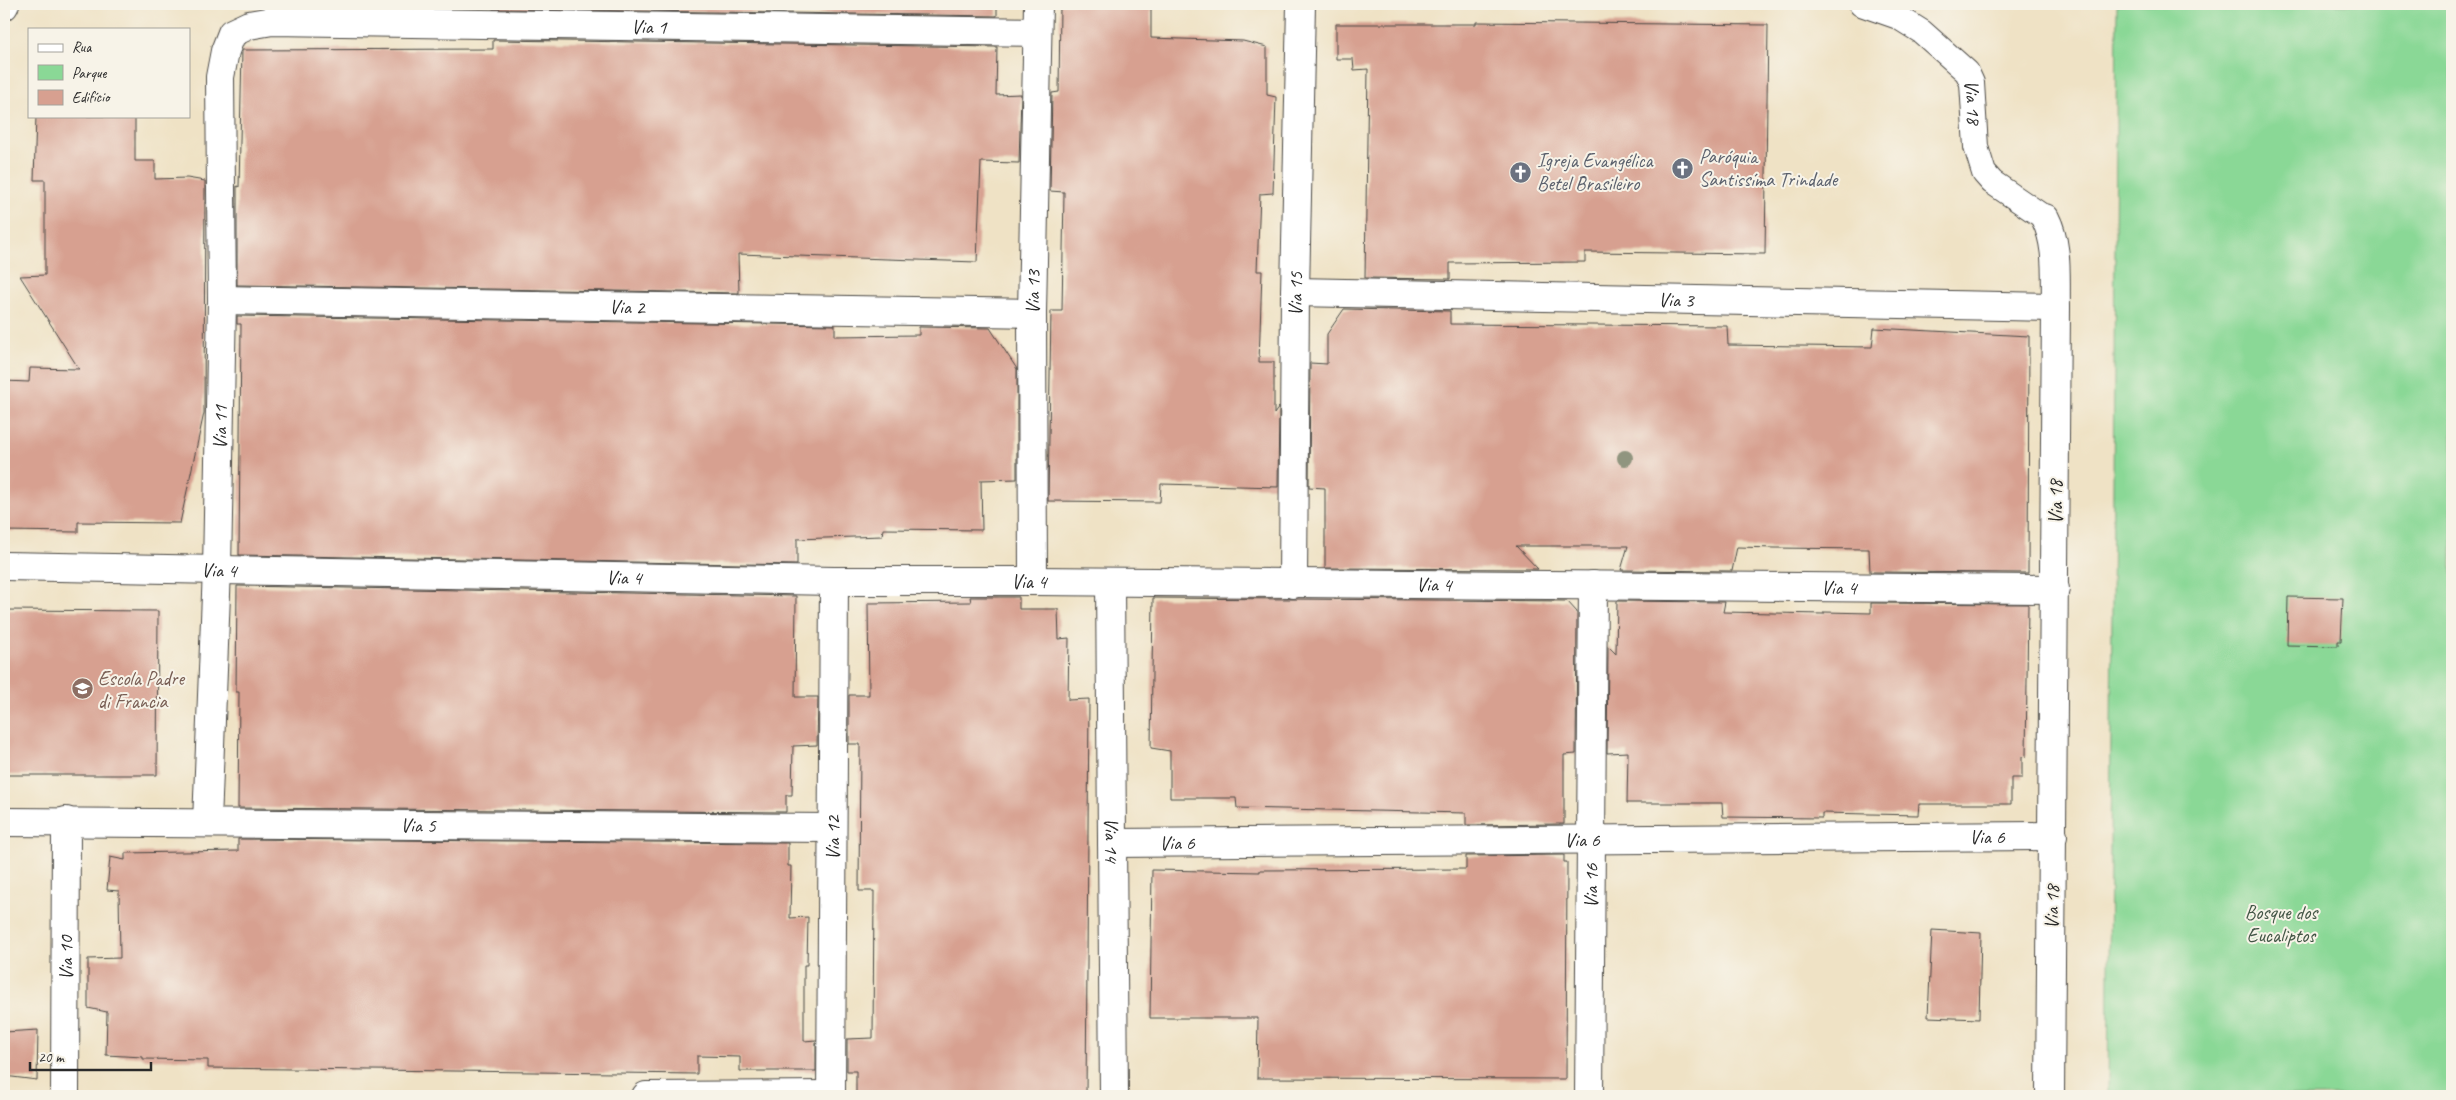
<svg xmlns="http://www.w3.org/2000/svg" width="2456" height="1100" font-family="Caveat,sans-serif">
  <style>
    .green { fill: #8ad896; stroke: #5a8260 }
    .building { fill: #d7a090 }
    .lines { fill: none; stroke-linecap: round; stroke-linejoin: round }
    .lane-casing { stroke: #484642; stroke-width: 26 }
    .street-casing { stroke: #484642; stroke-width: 30 }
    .secondary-casing { stroke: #484642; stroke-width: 30 }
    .lane { stroke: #fff; stroke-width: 24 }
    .street { stroke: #fff; stroke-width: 28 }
    .secondary { stroke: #fff; stroke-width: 28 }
    .tree { fill: #90957f }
    .labels { text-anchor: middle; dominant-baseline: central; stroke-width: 4; stroke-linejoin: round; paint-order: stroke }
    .street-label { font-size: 20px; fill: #2b2b2b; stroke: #f7f3e8 }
    .worship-label { font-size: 20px; fill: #5b616d; stroke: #f7f3e8; text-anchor: start }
    .education-label { font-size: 20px; fill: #785e54; stroke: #f7f3e8; text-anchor: start }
    .park-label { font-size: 20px; fill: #435646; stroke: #f7f3e8 }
  </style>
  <rect width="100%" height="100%" fill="#f7f3e8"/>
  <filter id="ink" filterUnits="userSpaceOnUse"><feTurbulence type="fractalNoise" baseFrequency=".02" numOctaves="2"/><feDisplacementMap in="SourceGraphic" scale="10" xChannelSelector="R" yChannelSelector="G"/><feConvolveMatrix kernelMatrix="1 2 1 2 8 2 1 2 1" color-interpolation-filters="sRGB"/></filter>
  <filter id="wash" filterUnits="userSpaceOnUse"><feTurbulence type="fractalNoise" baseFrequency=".0096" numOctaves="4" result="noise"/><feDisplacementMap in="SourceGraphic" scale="20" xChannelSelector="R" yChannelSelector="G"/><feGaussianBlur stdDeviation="1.12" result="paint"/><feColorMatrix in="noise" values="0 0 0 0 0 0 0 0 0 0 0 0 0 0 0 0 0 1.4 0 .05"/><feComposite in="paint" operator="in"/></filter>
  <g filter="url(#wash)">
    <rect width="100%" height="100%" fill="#efe2c5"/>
    <path class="green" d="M2117,4H2452V1096H2108Z"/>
    <g id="blocks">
      <g class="building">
        <path d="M493,4H997V16L493,9Z"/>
        <path d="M1060,4H1151V38L1243,41L1267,47V95L1276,97L1273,193L1260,194L1257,271H1262L1259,362H1274V414L1279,407L1278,487L1161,484L1160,502L1048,501L1051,311H1062L1064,192L1050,191L1052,93L1059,92Z"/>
        <path d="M1476,22L1768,25L1765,254L1585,252V262L1450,263V279L1365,278L1368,69L1354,70L1353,59H1336V24H1476Z"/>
        <path d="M493,40L997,47L996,95L1021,94L1019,163L981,162L977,262L738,254L739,293L237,285V186L239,187L242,50L493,49Z"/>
        <path d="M36,116H135V161H155V179L187,178L205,181L204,413L180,523L78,522V532L4,531V381L29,382L30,368L79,369L20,276L45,275V180H34Z"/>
        <path d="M1344,309L1450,311V324L1727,326L1728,345L1872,347L1874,328L2029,336L2028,573L1870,572L1869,549L1775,548L1737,547L1732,571L1621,570L1628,546H1516L1538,569L1325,568V488L1309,487L1310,363L1327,364V334Z"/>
        <path d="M237,316L835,325V336L919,335V327L990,328L1017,369V479L981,480L982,530L883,529L882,536L797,539V565L239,555L241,324H237Z"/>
        <path d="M237,586L796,596L795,697H818L817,745L793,746L792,795H786V812L238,808L239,692H236Z"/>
        <path d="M970,597H1019V609H1058L1059,639L1069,638L1068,700L1089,699L1086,1096H856V1071H847V1039L873,1038L874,891H859L860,744H849V695H869L868,603L971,602Z"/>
        <path d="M2288,597L2343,598L2341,641H2338V646L2287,645Z"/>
        <path d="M1153,598L1567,601L1577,612L1576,754L1564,755V824L1466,825V813L1237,808L1236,798H1170V751L1151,748Z"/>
        <path d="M1617,601L1725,602L1723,612L1824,614V612L1871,613V603L2028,604L2026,756L2022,757V778H2011V804H1919L1918,815L1822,813V818L1723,817L1722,803H1627L1628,752L1607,753L1608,646L1616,654Z"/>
        <path d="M4,610L158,611L157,775H4Z"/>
        <path d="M238,839L788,843V866H791L790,918L808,917L807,965H804V1041L816,1040V1071H740V1057L697,1056V1074L208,1068V1060L143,1059V1057L106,1055L107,1012L88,1008V959L120,958L119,891L107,890L110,857L125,860V853L238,851Z"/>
        <path d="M1564,855V862H1567L1566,1079L1257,1078L1258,1018H1150L1152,870L1260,872V870L1466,869V856Z"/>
        <path d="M1932,930L1981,933L1979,1019L1928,1017Z"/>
        <path d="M38,1030L37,1080L4,1076V1032Z"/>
      </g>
    </g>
  </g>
  <g filter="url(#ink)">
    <use href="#blocks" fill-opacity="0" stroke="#484642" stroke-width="1"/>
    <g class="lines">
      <defs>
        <g id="lane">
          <path id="s1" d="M1861,4L1898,17L1922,32L1967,72L1972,83L1976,147L1984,173L1992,182L2045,218"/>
        </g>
        <g id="street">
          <path d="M2045,218C2059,245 2055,278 2056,307L2050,1096"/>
          <path id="s2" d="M1295,292L2056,307"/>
          <path id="s3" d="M222,300L1032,313"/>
          <path id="s4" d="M4,566L834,581H1033L2055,589"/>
          <path id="s5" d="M1033,581L1032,313L1038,4"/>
          <path id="s6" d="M1110,582L1114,1096"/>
          <path id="s7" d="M1293,584L1295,292L1301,4"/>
          <path id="s8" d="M4,822L832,828"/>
          <path id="s9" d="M207,822L217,569L222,300L220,77L225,51L232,33L249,25L272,21L1037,32"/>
          <path id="s10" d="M1112,843L2053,836"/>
          <path id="s11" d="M65,1096L66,821"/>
          <path d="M646,1096L831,1095"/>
          <path id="s12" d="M831,1096L834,581"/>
          <path id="s13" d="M1589,1096L1593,585"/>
        </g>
        <path id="secondary" d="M4,6L5,4"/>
      </defs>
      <use href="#lane" class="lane-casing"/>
      <use href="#street" class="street-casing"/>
      <use href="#secondary" class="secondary-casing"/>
      <use href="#lane" class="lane"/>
      <use href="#street" class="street"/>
      <use href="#secondary" class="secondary"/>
    </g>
    <circle class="tree" cx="1625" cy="458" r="8"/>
  </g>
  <defs>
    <symbol id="church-disc" viewBox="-11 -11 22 22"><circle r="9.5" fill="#6b7280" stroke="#f7f3e8"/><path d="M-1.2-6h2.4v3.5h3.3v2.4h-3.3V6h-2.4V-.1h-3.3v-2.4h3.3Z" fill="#fff"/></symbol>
    <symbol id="school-disc" viewBox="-11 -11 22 22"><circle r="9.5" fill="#8d6e63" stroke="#f7f3e8"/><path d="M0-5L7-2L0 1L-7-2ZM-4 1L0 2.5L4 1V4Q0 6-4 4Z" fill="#fff"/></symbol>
  </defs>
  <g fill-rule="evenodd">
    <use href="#church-disc" x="1670" y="156" width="25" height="25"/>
    <use href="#church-disc" x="1508" y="160" width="25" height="25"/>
    <use href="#school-disc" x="70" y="676" width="25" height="25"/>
  </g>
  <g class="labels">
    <g class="street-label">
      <text stroke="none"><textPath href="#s9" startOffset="1210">Via 1</textPath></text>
      <text stroke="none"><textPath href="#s1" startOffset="159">Via 18</textPath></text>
      <text stroke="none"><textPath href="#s5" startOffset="289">Via 13</textPath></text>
      <text stroke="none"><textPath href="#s7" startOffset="290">Via 15</textPath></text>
      <text stroke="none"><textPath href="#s2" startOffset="381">Via 3</textPath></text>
      <text stroke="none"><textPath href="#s3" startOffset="405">Via 2</textPath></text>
      <text stroke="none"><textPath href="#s9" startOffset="395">Via 11</textPath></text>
      <text transform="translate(2055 502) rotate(-90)">Via 18</text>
      <text stroke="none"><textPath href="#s4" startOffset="215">Via 4</textPath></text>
      <text stroke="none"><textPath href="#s4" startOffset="620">Via 4</textPath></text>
      <text stroke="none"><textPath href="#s4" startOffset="1025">Via 4</textPath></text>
      <text stroke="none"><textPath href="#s4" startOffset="1430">Via 4</textPath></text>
      <text stroke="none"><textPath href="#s4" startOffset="1835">Via 4</textPath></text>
      <text stroke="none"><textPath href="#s8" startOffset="414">Via 5</textPath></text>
      <text stroke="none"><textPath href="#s10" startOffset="875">Via 6</textPath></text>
      <text stroke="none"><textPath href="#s10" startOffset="470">Via 6</textPath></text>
      <text stroke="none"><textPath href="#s12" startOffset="258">Via 12</textPath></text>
      <text stroke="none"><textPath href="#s6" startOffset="258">Via 14</textPath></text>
      <text stroke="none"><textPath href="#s10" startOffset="65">Via 6</textPath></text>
      <text stroke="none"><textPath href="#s13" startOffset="210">Via 16</textPath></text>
      <text transform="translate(2052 907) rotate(-89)">Via 18</text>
      <text stroke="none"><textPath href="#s11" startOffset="138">Via 10</textPath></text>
    </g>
    <g class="worship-label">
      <text x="1699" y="156">Paróquia<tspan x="1699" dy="23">Santissíma Trindade</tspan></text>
      <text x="1537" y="160">Igreja Evangélica<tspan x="1537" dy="23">Betel Brasileiro</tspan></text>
    </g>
    <g class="education-label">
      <text x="98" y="678">Escola Padre<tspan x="98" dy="23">di Francia</tspan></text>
    </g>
    <g class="park-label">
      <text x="2281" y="912">Bosque dos<tspan x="2281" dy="23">Eucaliptos</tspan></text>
    </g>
  </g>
  <rect width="2456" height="1100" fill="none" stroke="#f7f3e8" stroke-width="20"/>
  <rect x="28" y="28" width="162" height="90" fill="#f7f3e8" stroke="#a5a39c"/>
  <rect x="38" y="44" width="25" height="8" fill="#ffffff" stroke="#a5a39c"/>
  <text x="72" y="52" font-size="15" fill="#2b2b2b">Rua</text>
  <rect x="38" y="65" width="25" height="15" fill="#8ad896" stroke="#a5a39c"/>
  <text x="72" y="78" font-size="15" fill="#2b2b2b">Parque</text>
  <rect x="38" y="90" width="25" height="15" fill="#d7a090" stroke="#a5a39c"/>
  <text x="72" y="102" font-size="15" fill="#2b2b2b">Edifício</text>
  <path d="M30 1062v8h121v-8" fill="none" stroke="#2b2b2b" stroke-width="2.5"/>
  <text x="38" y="1062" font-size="15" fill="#2b2b2b" stroke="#f7f3e8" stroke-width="4" paint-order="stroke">20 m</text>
</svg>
